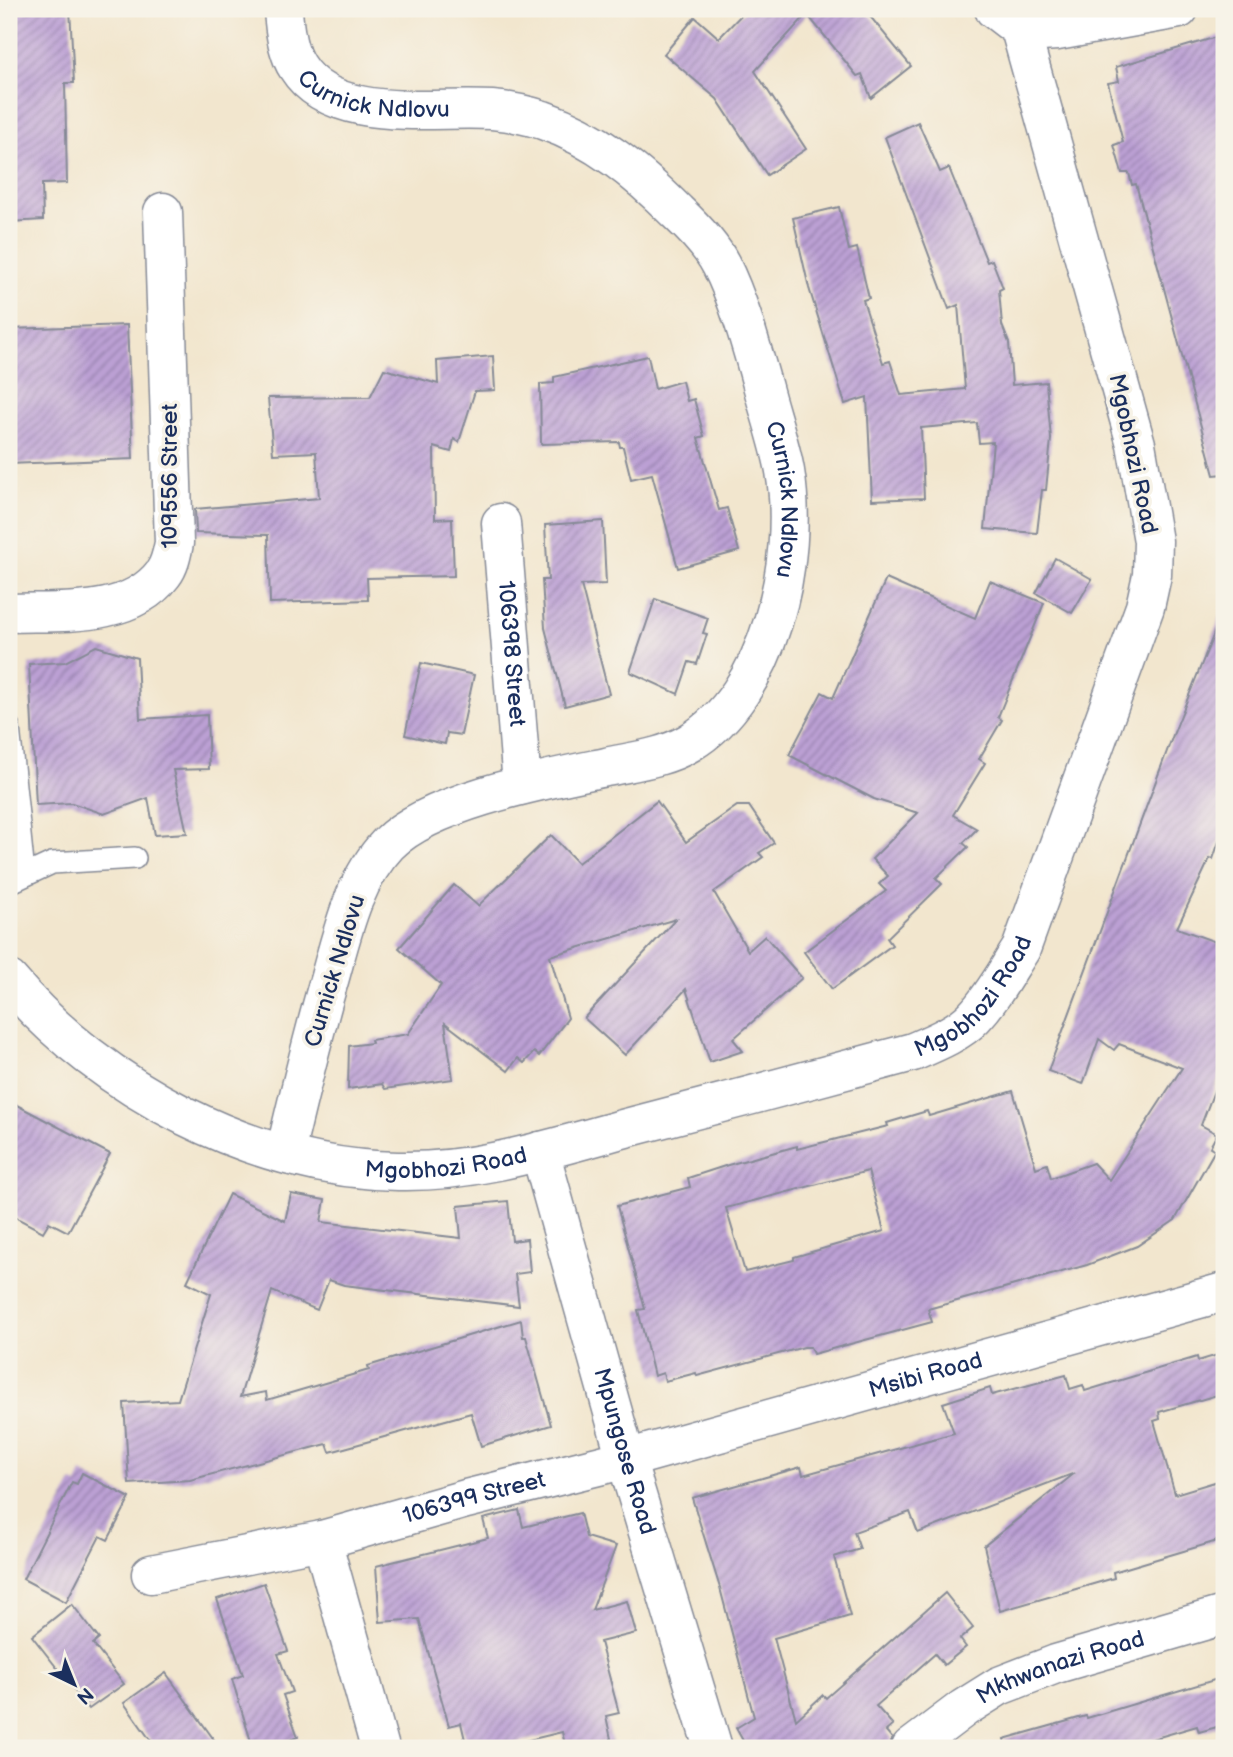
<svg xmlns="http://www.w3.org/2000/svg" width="1233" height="1757" font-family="'Balsamiq Sans',sans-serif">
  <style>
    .building { fill: url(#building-hatch); fill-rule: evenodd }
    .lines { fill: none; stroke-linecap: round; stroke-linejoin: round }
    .lane-casing { stroke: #868a96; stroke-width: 24 }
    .street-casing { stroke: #868a96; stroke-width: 41 }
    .lane { stroke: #fff; stroke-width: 21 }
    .street { stroke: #fff; stroke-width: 38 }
    .labels { text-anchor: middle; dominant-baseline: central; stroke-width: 7; stroke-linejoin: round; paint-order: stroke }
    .street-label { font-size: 23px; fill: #1b2f5e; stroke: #f7f3e8 }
  </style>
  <defs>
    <pattern id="building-hatch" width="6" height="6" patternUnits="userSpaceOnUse" patternTransform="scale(1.75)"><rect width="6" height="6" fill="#bca0d4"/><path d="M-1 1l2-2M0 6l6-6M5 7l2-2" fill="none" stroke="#9883af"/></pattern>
  </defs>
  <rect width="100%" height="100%" fill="#f7f3e8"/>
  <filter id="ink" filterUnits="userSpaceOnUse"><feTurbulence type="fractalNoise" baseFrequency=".0143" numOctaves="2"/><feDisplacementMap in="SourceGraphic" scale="14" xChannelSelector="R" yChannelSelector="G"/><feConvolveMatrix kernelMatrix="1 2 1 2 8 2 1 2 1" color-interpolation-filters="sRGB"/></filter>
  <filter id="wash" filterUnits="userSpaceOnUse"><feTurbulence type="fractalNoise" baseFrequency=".00686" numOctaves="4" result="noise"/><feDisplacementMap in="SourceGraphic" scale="28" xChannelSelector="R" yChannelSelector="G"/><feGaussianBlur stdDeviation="1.57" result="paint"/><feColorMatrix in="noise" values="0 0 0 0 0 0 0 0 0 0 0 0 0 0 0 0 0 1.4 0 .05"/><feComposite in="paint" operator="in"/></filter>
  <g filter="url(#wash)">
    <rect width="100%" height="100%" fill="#f2e6ce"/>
    <g id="blocks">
      <g class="building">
        <path d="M9,9H70L74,83H65L67,183L42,184L43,220L9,222Z"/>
        <path d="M747,9H864L911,66L871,98L862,74L857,76L807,14L755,71L806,149L767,175L717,99L664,54L695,17L719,38Z"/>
        <path d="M1220,36L1224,53V474L1214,475L1136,184L1132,185L1129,173H1122L1114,145L1123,142L1108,83L1119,81L1116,67Z"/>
        <path d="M918,122L940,172L949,168L987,262L992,260L1003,288L999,290L1002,325L1009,343L1012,385L1046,382L1051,439L1046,490H1042L1037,533L985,529L993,442L979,443L977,423L921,428L924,498L872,500L867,397L845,404L809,288L793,218L839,207L849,250L857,248L869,298L863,300L883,363L890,361L901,395L965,389L958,305L949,309L885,137Z"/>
        <path d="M127,325L133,459L9,464V329Z"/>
        <path d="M493,356L495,390L475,391L459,442L454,439L451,452L434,447L435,519L452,518L454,576L367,578L368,600L270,603L268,535L196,533L195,509L319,498L316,452L273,454L268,398L370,397L384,369L438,384L437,361Z"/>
        <path d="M648,356L655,389L682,381L687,401L694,399L704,436L698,438L719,510L727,508L739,551L678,568L652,474L631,479L623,447H620L619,442L541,444L540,384L554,383V377Z"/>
        <path d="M603,521L606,584L581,585L609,694L565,706L545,628L542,580H548L545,525Z"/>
        <path d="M1055,558L1092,579L1072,613L1036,593Z"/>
        <path d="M886,579L975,618L990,581L1044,603L998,717L1002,720L979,759L985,763L953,815L977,829L963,843L968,847L936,878L942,884L887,938L892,945L832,989L804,952L886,891L879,884L888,876L872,859L918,813L874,799L789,755L822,692L833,698Z"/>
        <path d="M655,599L708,618L703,633L707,634L697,664L689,662L678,694L630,672Z"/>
        <path d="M1223,611L1224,827L1213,859L1210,858L1177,928L1224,945V1065L1201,1125L1217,1134L1210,1147L1215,1150L1175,1220L1137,1246L1087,1265L928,1309L932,1322L813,1354L810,1347H804L697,1376L696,1373L665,1381L663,1373L654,1376L638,1310L645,1309L617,1206L690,1187L688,1178L728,1165L797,1146V1149L888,1126L887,1123L927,1111L929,1116L1013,1091L1036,1168L1047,1164L1051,1178L1093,1163L1109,1180L1182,1068L1119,1044L1114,1050L1099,1039L1083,1084L1048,1071L1173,735ZM868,1171L884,1231L794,1257V1260L745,1272L726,1208Z"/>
        <path d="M96,646L137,658L140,719L207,715L209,769L173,770L187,833L155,835L148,798L104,814L72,803L36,805L29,664L65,662Z"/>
        <path d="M421,663L474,675L461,735L447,733L445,744L405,735Z"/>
        <path d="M657,801L686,842L737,806H749L774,843L759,853L763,857L714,892L748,951L765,936L802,978L733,1039L743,1051L710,1062L686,989L625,1055L584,1018L676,919L550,956L568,1018L539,1056L534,1052L524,1063L518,1058L508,1071L445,1023L453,1079L385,1089L382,1084L348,1089L349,1046L372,1043L371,1040L408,1034L441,985L399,948L454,885L478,906L551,835L578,863Z"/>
        <path d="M9,1101L110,1154L68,1232L49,1222L43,1232L9,1214Z"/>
        <path d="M229,1194L285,1221L291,1194L325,1200L321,1222L461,1238L458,1206L508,1201L512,1241L527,1239L530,1272L515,1274L519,1306L344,1285L329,1280L317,1310L272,1291L240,1397L266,1392L267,1400L369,1370L368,1366L521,1320L523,1337H526L551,1425L481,1446L471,1413L330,1452L327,1444L190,1480L129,1484L124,1403L178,1400L211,1294L187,1282Z"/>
        <path d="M1224,1353V1393L1159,1412L1160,1419L1154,1421L1175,1494L1224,1479V1539L1113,1572L1114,1578L1000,1611L984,1546L1075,1473L918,1533L910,1512L854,1532L860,1549L834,1557L850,1616L774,1638L796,1720L823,1695L826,1698L945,1593L973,1628L960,1639L966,1647L944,1665L935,1654L876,1706L893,1725L886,1731L892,1738L890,1748H747L736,1728L754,1717L720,1588L692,1498L801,1467L803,1475L954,1433L943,1403L990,1388L992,1395L1066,1375L1070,1389L1083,1385L1085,1391L1197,1357L1198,1361Z"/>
        <path d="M82,1473L130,1498L108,1540L100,1536L66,1602L23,1579L72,1482L77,1484Z"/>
        <path d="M519,1510L523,1527L580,1513L586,1537L616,1546L592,1610L627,1601L636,1633L600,1642L619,1713L606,1716L613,1748H566L562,1732L496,1748H467L461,1723L449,1726L419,1619L380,1622L376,1566L488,1538L483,1519Z"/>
        <path d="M264,1583L288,1651L278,1654L292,1692L283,1695L298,1737L267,1748H253L232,1679L243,1675L217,1599Z"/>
        <path d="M72,1604L99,1639L93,1644L124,1684L89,1709L32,1636Z"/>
        <path d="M166,1673L220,1748H156L124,1703Z"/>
        <path d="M1224,1677V1725L1199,1732L1197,1726L1121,1748H1006L1004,1739L1086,1716L1087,1718Z"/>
      </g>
    </g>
  </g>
  <g filter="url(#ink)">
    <use href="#blocks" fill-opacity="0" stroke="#868a96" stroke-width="2"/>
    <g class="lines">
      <defs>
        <g id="lane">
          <path d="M9,727L24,874"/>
          <path d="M9,883L52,863L135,858"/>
        </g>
        <g id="street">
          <path id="s1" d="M283,9C284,27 287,52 297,67C333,125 434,106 492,110C508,111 527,115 543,120C596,138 638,173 677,212C693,227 711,245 721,265C739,300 752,349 763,388C770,415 780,443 785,471C800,559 770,695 689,743C664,758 634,761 606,767C548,779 430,801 388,844C354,880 343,930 330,977C313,1035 299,1094 285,1153"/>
          <path d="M1020,29L1041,32L1057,31L1179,9"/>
          <path id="s2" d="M501,523L522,785"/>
          <path d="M9,613C59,611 129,619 163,574C170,565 172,553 174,543L163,212"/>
          <path id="s3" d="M9,980C101,1089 254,1169 398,1171C475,1173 552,1148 626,1128C722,1103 817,1078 913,1052C934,1043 959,1033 974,1017C993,997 1006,972 1021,949L1145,607L1152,575L1153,541L1136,444L1020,29L994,9"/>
          <path id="s4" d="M540,1151L626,1459L713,1748"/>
          <path d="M322,1540L380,1748"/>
          <path id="s5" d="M151,1574L322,1540L466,1499L626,1459L1224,1292"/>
          <path id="s6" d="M911,1748L964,1708L999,1686L1056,1664L1224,1615"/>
        </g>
      </defs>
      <use href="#lane" class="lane-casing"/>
      <use href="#street" class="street-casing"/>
      <use href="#lane" class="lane"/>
      <use href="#street" class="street"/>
    </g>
  </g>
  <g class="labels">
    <g class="street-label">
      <text stroke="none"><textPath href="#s1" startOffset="147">Curnick Ndlovu</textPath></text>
      <text transform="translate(1133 454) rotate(78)">Mgobhozi Road</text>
      <text transform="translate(170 476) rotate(-90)">109556 Street</text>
      <text stroke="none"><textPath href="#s1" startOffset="798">Curnick Ndlovu</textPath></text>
      <text stroke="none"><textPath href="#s2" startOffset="131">106398 Street</textPath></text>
      <text transform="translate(335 971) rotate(-73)">Curnick Ndlovu</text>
      <text stroke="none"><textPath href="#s3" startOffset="1060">Mgobhozi Road</textPath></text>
      <text stroke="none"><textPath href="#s3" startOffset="494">Mgobhozi Road</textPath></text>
      <text stroke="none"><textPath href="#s5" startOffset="800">Msibi Road</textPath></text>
      <text stroke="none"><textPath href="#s4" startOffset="312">Mpungose Road</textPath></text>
      <text stroke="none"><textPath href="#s5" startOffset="332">106399 Street</textPath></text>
      <text stroke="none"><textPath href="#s6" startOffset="172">Mkhwanazi Road</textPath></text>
    </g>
  </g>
  <rect width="1233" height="1757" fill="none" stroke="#f7f3e8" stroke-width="35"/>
  <g transform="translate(74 1684) rotate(137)" stroke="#f7f3e8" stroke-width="5" paint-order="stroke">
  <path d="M0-5L12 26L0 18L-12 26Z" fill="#1b2f5e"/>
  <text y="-10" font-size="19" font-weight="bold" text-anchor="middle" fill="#1b2f5e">N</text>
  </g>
</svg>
